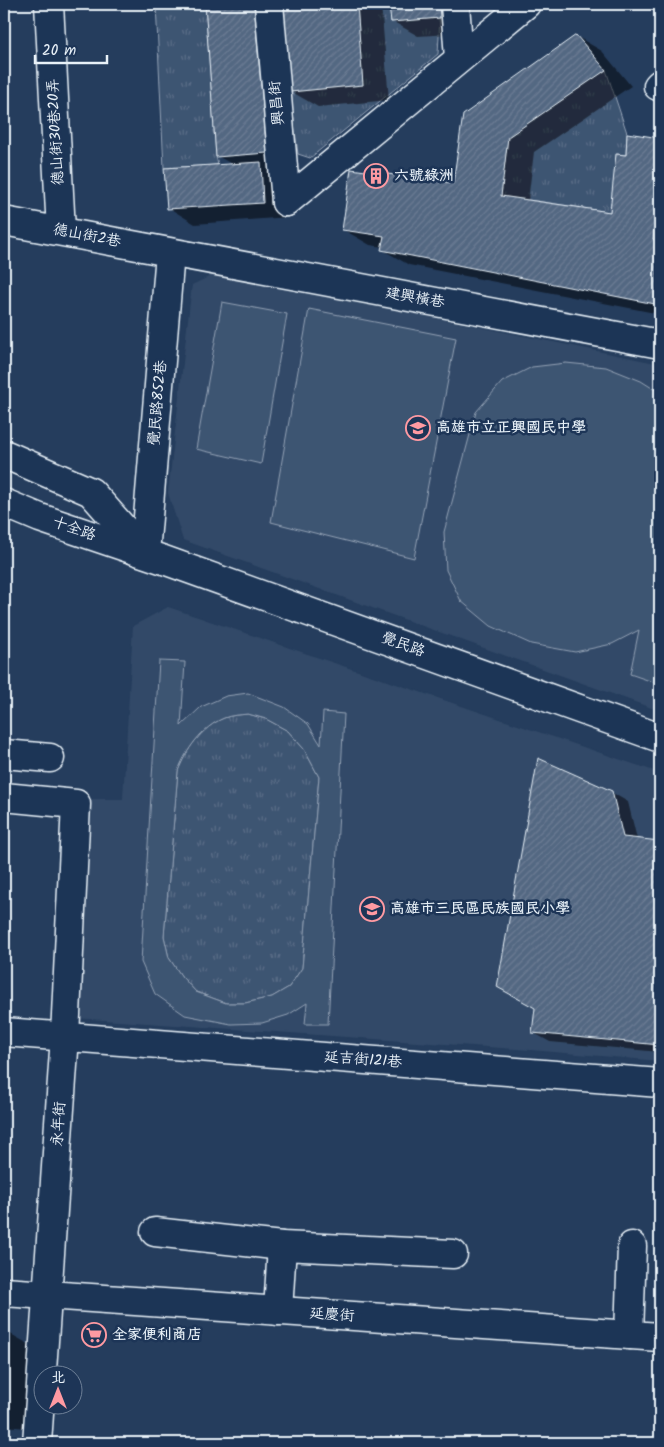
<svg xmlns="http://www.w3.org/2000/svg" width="664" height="1447" font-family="Kalam,'LXGW WenKai TC',sans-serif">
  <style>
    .built { fill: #334a68 }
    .grass { fill: url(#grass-tufts); stroke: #93a2b5 }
    .green { fill: #3e5472; stroke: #93a2b5; fill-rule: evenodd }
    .shadow { fill: #0007 }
    .building { fill: url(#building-hatch); stroke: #e8f1f8 }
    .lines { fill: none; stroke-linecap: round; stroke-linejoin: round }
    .minor-casing { stroke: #e8f1f8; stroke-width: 31 }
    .minor { stroke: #1d3557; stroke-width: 28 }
    .labels { text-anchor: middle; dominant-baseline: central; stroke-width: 5; stroke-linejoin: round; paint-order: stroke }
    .street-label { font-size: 15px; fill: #e8f1f8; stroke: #1d3557 }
    .poi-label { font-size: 15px; font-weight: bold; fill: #e8f1f8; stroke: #1d3557; text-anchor: start }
  </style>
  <defs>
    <pattern id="grass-tufts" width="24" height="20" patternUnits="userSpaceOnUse" patternTransform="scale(1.25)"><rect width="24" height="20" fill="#3e5472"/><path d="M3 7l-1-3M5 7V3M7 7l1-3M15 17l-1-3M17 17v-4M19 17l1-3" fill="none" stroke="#5a6d87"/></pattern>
    <pattern id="building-hatch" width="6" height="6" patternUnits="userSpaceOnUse" patternTransform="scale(1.25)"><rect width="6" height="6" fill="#536782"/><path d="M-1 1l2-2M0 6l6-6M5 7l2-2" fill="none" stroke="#6c7d94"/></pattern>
  </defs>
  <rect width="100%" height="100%" fill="#253d5d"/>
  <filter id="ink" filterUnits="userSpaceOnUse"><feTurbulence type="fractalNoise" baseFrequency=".02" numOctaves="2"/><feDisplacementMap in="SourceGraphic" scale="10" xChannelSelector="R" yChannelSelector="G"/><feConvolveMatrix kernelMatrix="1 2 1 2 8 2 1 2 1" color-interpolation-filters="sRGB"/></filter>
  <g filter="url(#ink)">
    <g class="built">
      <path d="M217,273L660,364V711L183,540L168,493L192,285Z"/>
      <path d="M168,607L660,773V1061L531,1050L76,1018L91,799H123L133,626Z"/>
    </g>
    <g class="grass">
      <path d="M156,4H205L216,156L218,165L164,168Z"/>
      <path d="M357,4H389L391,22L440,18L438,54L310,158L298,154L290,92L363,85Z"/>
      <path d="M606,70L627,133L626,155L617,154L610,212L501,196L508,137Z"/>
      <path d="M248,714L266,719L288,731L304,749L319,777L302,968L289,987L272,997L245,1003H226L196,992L182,977L169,958L164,936L178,771C186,750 202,727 224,718C231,715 240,715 248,714Z"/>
    </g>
    <g class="green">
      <path d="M222,302L287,314L261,464L196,449Z"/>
      <path d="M309,309L456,338L414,558L271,522Z"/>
      <path d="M566,363L606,367L641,381L660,393V663L656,683L630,674L639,630L612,644L575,652L531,644L491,626L461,601L446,570L444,532L476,412L502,382L532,367Z"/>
      <path d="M159,661L185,662L181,726L201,707L226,696L248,693L284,707L308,724L321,745L323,712L344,714L328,1024H305L307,1003L288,1015L262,1023L231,1024L185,1015L155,994L141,962ZM248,714L266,719L288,731L304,749L319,777L302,968L289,987L272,997L245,1003H226L196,992L182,977L169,958L164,936L178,771C186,750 202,727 224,718C231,715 240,715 248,714Z"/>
    </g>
    <g class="shadow">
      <path d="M207,4H279L290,217L195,224L169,208L234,165L217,156Z"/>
      <path d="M284,4H381L389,100L318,107L292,92Z"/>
      <path d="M390,4H464L466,33L418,36L392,21Z"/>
      <path d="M576,36L602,51L631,86L534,152L528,201L612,213L628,156V135L660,139V314L409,265L383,250V247L370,245L344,230L454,184Z"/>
      <path d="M611,792L628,802L637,839L660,842V1052L550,1042L534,1033Z"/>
      <path d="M4,1332H7L34,1347L27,1428L4,1426Z"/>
    </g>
    <g class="building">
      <path d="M205,4H254L267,153L216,157Z"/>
      <path d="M283,4H357L363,85L290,92Z"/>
      <path d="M389,4H439L440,18L391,22Z"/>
      <path d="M576,35L606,70L508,137L501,196L610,212L616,154L626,155L627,133L660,138V185L653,239L660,242V305L381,250L384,236L342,230L351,169L453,183L463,115Z"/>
      <path d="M261,162L263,203L167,209L164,168Z"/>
      <path d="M538,758L612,791L623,837L660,841V1045L532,1033L535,1008L497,987Z"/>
      <path d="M4,1331H8L4,1378Z"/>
    </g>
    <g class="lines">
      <defs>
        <g id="minor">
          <path d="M49,4L61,231"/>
          <path d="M269,4L286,202"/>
          <path d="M455,4L459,58"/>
          <path d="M660,84L658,86L660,87"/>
          <path d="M286,202L526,4"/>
          <path d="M4,221L660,344"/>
          <path d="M4,454L91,492L144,552"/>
          <path d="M4,503L40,518L164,560L660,738"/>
          <path d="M145,553L170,253"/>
          <path d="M4,754L50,758"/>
          <path d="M4,797L76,804L65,1036L37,1443"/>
          <path d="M4,1032L660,1083"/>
          <path d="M155,1232L282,1246L453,1254"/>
          <path d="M4,1292L660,1337"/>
          <path d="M278,1311L282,1246"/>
          <path d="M629,1335L632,1246"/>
        </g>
      </defs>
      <use href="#minor" class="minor-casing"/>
      <use href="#minor" class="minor"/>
    </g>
  </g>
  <defs>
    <symbol id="building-ring" viewBox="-11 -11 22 22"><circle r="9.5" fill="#1d3557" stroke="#ff9aa2" stroke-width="1.5"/><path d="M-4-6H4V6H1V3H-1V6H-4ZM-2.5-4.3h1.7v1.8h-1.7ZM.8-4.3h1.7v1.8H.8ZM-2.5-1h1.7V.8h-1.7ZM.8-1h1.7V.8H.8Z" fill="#ff9aa2"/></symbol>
    <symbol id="school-ring" viewBox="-11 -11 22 22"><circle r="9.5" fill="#1d3557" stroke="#ff9aa2" stroke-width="1.5"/><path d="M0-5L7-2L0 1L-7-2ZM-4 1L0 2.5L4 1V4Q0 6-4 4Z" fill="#ff9aa2"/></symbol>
    <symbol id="supermarket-ring" viewBox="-11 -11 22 22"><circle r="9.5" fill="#1d3557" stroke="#ff9aa2" stroke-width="1.5"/><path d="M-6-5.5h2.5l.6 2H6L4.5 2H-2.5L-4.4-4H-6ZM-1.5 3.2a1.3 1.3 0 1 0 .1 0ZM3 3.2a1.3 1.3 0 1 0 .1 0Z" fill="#ff9aa2"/></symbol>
  </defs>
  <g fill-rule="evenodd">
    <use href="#building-ring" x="362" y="162" width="28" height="28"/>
    <use href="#school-ring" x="404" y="414" width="28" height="28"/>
    <use href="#school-ring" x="358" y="895" width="28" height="28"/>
    <use href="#supermarket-ring" x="80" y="1321" width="28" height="28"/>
  </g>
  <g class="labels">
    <g class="street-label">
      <text transform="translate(277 103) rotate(-95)">興昌街</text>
      <text transform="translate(56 132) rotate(-93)">德山街30巷20弄</text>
      <text transform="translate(87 236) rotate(11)">德山街2巷</text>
      <text transform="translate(415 298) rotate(10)">建興橫巷</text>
      <text transform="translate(158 403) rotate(-85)">覺民路852巷</text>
      <text transform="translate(74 529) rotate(19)">十全路</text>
      <text transform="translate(403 645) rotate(20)">覺民路</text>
      <text transform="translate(363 1060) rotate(4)">延吉街121巷</text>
      <text transform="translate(59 1124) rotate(-86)">永年街</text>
      <text transform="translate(332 1315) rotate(4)">延慶街</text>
    </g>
    <g class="poi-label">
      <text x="394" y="176">六號綠洲</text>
      <text x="436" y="428">高雄市立正興國民中學</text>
      <text x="390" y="909">高雄市三民區民族國民小學</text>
      <text x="112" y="1335">全家便利商店</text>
    </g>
  </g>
  <rect width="664" height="1447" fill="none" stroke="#1d3557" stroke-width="20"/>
  <rect x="10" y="10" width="644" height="1427" fill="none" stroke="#e8f1f8" stroke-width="2" filter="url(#ink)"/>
  <g transform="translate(58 1390)"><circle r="24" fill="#1d3557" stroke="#6e8097"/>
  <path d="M0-4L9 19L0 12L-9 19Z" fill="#ff9aa2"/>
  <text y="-8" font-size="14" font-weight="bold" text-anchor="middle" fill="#e8f1f8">北</text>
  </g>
  <path d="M35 55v8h72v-8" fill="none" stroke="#e8f1f8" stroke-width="2.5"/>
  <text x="42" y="55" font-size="15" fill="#e8f1f8" stroke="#1d3557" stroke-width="4" paint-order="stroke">20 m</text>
</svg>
